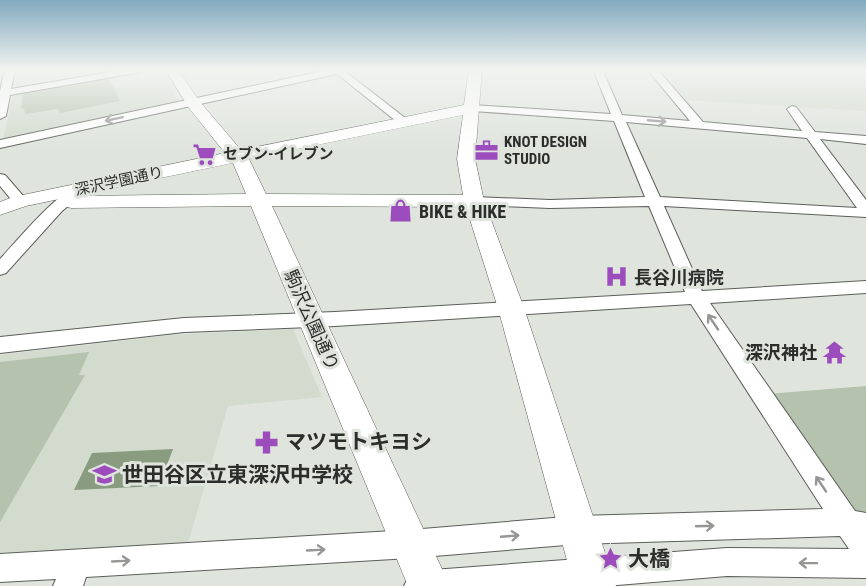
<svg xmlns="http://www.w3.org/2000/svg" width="866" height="586" font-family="'Roboto Condensed','Noto Sans JP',sans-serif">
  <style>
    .built { fill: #d2dbce }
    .green { fill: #b5c2ae }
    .water { fill: #899c80 }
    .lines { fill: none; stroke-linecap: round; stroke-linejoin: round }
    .street-casing { stroke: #5b5f59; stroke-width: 2 }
    .secondary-casing { stroke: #5b5f59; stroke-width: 1 }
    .street { fill: #fff; fill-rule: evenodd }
    .secondary { fill: #fff; fill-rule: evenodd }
    .oneway { stroke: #969695 }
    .labels { text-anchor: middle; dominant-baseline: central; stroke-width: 6; stroke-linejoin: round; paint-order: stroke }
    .far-poi-label { font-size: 15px; font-weight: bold; fill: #2c2e2b; stroke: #dfe4dd; text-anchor: start }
    .far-street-label { font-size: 15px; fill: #2c2e2b; stroke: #dfe4dd }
    .poi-label { font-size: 18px; font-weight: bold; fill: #2c2e2b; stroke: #dfe4dd; text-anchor: start }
    .street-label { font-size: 18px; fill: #2c2e2b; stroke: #dfe4dd }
    .near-poi-label { font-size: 21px; font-weight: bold; fill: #2c2e2b; stroke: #dfe4dd; text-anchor: start }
  </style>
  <rect width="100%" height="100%" fill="#dfe4dd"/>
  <g class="built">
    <path d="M148,69H161L178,101L3,140L13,94Z"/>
    <path d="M660,69H866V111L686,100Z"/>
    <path d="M293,329L322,397L228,406L188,543L0,554V355L172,335Z"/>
  </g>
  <g class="green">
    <path d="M109,78L120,101L60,113L58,109L25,114L24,109L21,108L23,94Z"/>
    <path d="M89,352L79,375H85L0,522V362Z"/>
    <path d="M866,386V518L850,509L767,394Z"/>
  </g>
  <path class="water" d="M173,449L159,486L74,490L92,453Z"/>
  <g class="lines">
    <defs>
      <g id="street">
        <path d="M5,69H15L11,89L128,69H146L141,72L10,95L6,116L0,119V91Z"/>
        <path d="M332,69H350L346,72L409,121V125H401L337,74L0,148V140Z"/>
        <path d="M593,69H602L622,115L690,121L647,69H657L703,122L802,131L787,109L792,106L796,107L815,132L866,136V144L820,139L866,200V217L664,206L702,291L866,281V293L710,303L855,511L866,513V578L727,576L605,586H404L409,576L419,571L727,548L849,549L840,536L578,544L410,558L86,577L83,586H53L56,579L0,582V554L410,530L578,516L823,509L691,304L335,326L184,332L0,353V337L184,318L335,312L685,292L649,206L550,208L474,205L467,201L474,197L550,200L645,197L614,121L473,111L468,108L473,105L611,114ZM626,122L807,138L857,208L660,197Z"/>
        <path d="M0,174L5,175L25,198L27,201L25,204H15L0,186Z"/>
        <path d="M80,185L87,189L85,192L62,211L6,273L0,275V259C16,242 59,190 80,185Z"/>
      </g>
      <path id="secondary" d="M165,69H177L200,102L241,150L464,105L469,69H482L475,159L484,201L524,308L616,586H574L498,308L466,207L272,206L450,586H408L251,206L71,208L64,206L61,202L64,198L26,206L0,215V202L13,197L225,153L189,108ZM463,115L457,159L463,195L266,194L249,159ZM233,163L246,194L74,196Z"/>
    </defs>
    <use href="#street" class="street-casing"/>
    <use href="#secondary" class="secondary-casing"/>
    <use href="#street" class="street"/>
    <use href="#secondary" class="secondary"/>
  </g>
  <defs><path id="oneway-shaft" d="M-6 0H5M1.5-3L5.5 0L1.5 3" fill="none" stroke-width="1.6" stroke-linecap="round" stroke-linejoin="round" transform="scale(1.5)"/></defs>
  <g class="oneway">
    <use href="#oneway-shaft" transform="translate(114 119) rotate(168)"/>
    <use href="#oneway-shaft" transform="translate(657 121) rotate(5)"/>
    <use href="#oneway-shaft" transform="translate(713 322) rotate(-124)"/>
    <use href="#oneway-shaft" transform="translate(821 484) rotate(-124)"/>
    <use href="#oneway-shaft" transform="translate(705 526) rotate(-2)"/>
    <use href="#oneway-shaft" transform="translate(510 536) rotate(-5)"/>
    <use href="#oneway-shaft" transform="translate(316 550) rotate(-3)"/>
    <use href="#oneway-shaft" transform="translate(121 561) rotate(-3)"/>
    <use href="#oneway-shaft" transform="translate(808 563) rotate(-179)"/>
  </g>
  <linearGradient id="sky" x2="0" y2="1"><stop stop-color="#82aabe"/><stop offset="0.46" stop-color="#f1f3f0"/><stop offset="1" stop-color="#f1f3f0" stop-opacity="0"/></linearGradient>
  <rect width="866" height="151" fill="url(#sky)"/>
  <defs>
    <symbol id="office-bare" viewBox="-9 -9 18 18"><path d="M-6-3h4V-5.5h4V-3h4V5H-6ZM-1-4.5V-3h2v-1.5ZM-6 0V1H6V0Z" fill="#9c4cbc" stroke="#dfe4dd" stroke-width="2.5" paint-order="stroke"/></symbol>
    <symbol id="supermarket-bare" viewBox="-9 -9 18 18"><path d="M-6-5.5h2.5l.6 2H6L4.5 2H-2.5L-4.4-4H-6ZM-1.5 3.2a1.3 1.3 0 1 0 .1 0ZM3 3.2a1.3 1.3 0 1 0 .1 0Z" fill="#9c4cbc" stroke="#dfe4dd" stroke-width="2.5" paint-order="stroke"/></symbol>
    <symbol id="shop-bare" viewBox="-9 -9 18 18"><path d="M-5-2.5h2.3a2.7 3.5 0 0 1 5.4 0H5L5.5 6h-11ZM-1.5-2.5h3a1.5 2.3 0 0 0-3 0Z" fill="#9c4cbc" stroke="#dfe4dd" stroke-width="2.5" paint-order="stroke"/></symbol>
    <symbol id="hospital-bare" viewBox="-9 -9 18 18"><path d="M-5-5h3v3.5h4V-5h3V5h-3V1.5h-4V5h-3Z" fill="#9c4cbc" stroke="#dfe4dd" stroke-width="2.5" paint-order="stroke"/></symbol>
    <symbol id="temple-bare" viewBox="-9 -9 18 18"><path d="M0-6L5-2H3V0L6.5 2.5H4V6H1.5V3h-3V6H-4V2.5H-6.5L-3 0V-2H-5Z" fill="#9c4cbc" stroke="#dfe4dd" stroke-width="2.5" paint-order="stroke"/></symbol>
    <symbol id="pharmacy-bare" viewBox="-9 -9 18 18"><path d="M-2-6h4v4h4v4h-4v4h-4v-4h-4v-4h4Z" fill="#9c4cbc" stroke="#dfe4dd" stroke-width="2.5" paint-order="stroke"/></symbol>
    <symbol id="school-bare" viewBox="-9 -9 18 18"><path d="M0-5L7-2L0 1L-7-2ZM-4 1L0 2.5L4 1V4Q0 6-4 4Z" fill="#9c4cbc" stroke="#dfe4dd" stroke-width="2.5" paint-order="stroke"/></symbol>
    <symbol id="sight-bare" viewBox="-9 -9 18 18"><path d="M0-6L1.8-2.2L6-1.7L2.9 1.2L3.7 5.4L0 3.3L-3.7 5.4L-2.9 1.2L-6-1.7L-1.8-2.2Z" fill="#9c4cbc" stroke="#dfe4dd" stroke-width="2.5" paint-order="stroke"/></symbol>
  </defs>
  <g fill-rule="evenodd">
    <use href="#office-bare" x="470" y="134" width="33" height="33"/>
    <use href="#supermarket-bare" x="188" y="138" width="33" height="33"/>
    <use href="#shop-bare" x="384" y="194" width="33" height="33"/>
    <use href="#hospital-bare" x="600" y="260" width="33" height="33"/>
    <use href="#temple-bare" x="818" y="336" width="33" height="33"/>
    <use href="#pharmacy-bare" x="250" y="426" width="33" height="33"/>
    <use href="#school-bare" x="88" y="458" width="33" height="33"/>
    <use href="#sight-bare" x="594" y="542" width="33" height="33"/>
  </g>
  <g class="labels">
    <g class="far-poi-label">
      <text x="504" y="142">KNOT DESIGN<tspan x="504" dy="17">STUDIO</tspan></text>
      <text x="223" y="154">セブン-イレブン</text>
    </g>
    <g class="far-street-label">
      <text transform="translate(119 181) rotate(-12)">深沢学園通り</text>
    </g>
    <g class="poi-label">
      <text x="419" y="211">BIKE &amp; HIKE</text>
      <text x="634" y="277">長谷川病院</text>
      <text x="817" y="352" text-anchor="end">深沢神社</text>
    </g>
    <g class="street-label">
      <text transform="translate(312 320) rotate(66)">駒沢公園通り</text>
    </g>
    <g class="near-poi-label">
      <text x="285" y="442">マツモトキヨシ</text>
      <text x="122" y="475">世田谷区立東深沢中学校</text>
      <text x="628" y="559">大橋</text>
    </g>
  </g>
</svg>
